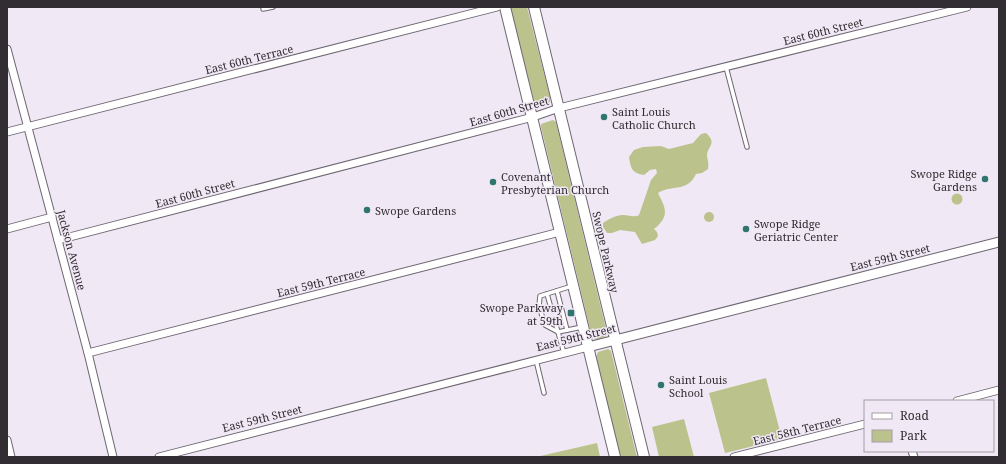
<svg xmlns="http://www.w3.org/2000/svg" width="1006" height="464" font-family="'Noto Serif',serif">
  <style>
    .green { fill: #bbc28b }
    .lines { fill: none; stroke-linecap: round; stroke-linejoin: round }
    .service-casing { stroke: #6e6671; stroke-width: 5.5 }
    .minor-casing { stroke: #6e6671; stroke-width: 9 }
    .tertiary-casing { stroke: #6e6671; stroke-width: 11 }
    .secondary-casing { stroke: #6e6671; stroke-width: 12 }
    .service { stroke: #fff; stroke-width: 3.5 }
    .minor { stroke: #fff; stroke-width: 7 }
    .tertiary { stroke: #fff; stroke-width: 9 }
    .secondary { stroke: #fff; stroke-width: 10 }
    .poi-dot { fill: #2e756e; stroke: #f0e8f4; stroke-width: 1.5 }
    .labels { text-anchor: middle; dominant-baseline: central; stroke-width: 3; stroke-linejoin: round; paint-order: stroke }
    .street-label { font-size: 11px; fill: #312d32; stroke: #f0e8f4 }
    .poi-label { font-size: 11px; fill: #312d32; stroke: #f0e8f4; text-anchor: start }
  </style>
  <rect width="100%" height="100%" fill="#f0e8f4"/>
  <g class="green">
    <path d="M510,7H527L550,97V103L539,107L535,104Z"/>
    <path d="M553,120L556,122L557,126L607,333L606,336C602,338 598,340 594,339L591,333L541,127V124Z"/>
    <path d="M706,133C718,144 707,146 707,156C708,162 709,164 708,169L702,173L696,174C687,193 672,184 658,193C666,209 670,216 654,229L657,232L658,236L655,240L642,244L635,232L620,230L612,233H607L603,227V223C609,219 616,215 623,215C629,215 634,218 639,215L651,180L657,173L656,169L650,170L644,175C632,173 631,169 629,157L634,150L643,147L661,146L669,149L693,143L701,134Z"/>
    <circle cx="957" cy="199" r="5.5"/>
    <circle cx="709" cy="217" r="5"/>
    <path d="M608,349L611,351L612,355L637,457H620L596,357L598,352Z"/>
    <path d="M766,378L782,439L725,453L709,393Z"/>
    <path d="M684,419L694,457H659L652,427Z"/>
    <path d="M597,443L600,457H536Z"/>
  </g>
  <g class="lines">
    <defs>
      <g id="service">
        <path d="M263,9L273,7"/>
        <path d="M726,67L747,147"/>
        <path d="M557,291L567,330"/>
        <path d="M547,294L551,308"/>
        <path d="M555,322L558,332L582,327"/>
        <path d="M564,353L558,332L545,325L539,306L540,296L572,286"/>
        <path d="M536,360L544,393"/>
      </g>
      <g id="minor">
        <path d="M7,49L88,353L113,457"/>
        <path d="M7,132L497,7"/>
        <path d="M7,229L52,217"/>
        <path d="M58,240L533,117L559,108L967,7"/>
        <path d="M88,353L560,232"/>
        <path d="M957,401L999,390"/>
        <path d="M7,440L11,457"/>
        <path d="M912,451L914,457"/>
        <path d="M159,457L588,347"/>
        <path d="M734,457L865,424"/>
      </g>
      <path id="tertiary" d="M588,347L999,242"/>
      <g id="secondary">
        <path d="M505,7L615,457"/>
        <path d="M534,7L644,457"/>
      </g>
    </defs>
    <use href="#service" class="service-casing"/>
    <use href="#minor" class="minor-casing"/>
    <use href="#tertiary" class="tertiary-casing"/>
    <use href="#secondary" class="secondary-casing"/>
    <use href="#service" class="service"/>
    <use href="#minor" class="minor"/>
    <use href="#tertiary" class="tertiary"/>
    <use href="#secondary" class="secondary"/>
  </g>
  <g class="poi-dot">
    <circle cx="604" cy="117" r="4"/>
    <circle cx="985" cy="179" r="4"/>
    <circle cx="493" cy="182" r="4"/>
    <circle cx="367" cy="210" r="4"/>
    <circle cx="746" cy="229" r="4"/>
    <rect x="567" y="309" width="8" height="8" rx="2"/>
    <circle cx="661" cy="385" r="4"/>
  </g>
  <g class="labels">
    <g class="street-label">
      <text transform="translate(823 31) rotate(-14)">East 60th Street</text>
      <text transform="translate(249 59) rotate(-14)">East 60th Terrace</text>
      <text transform="translate(509 111) rotate(-16)">East 60th Street</text>
      <text transform="translate(195 193) rotate(-15)">East 60th Street</text>
      <text transform="translate(72 250) rotate(75)">Jackson Avenue</text>
      <text transform="translate(606 252) rotate(77)">Swope Parkway</text>
      <text transform="translate(890 257) rotate(-14)">East 59th Street</text>
      <text transform="translate(321 282) rotate(-14)">East 59th Terrace</text>
      <text transform="translate(576 337) rotate(-14)">East 59th Street</text>
      <text transform="translate(262 418) rotate(-14)">East 59th Street</text>
      <text transform="translate(797 430) rotate(-14)">East 58th Terrace</text>
    </g>
    <g class="poi-label">
      <text x="612" y="111">Saint Louis<tspan x="612" dy="13">Catholic Church</tspan></text>
      <text x="977" y="173" text-anchor="end">Swope Ridge<tspan x="977" dy="13">Gardens</tspan></text>
      <text x="501" y="176">Covenant<tspan x="501" dy="13">Presbyterian Church</tspan></text>
      <text x="375" y="210">Swope Gardens</text>
      <text x="754" y="223">Swope Ridge<tspan x="754" dy="13">Geriatric Center</tspan></text>
      <text x="563" y="307" text-anchor="end">Swope Parkway<tspan x="563" dy="13">at 59th</tspan></text>
      <text x="669" y="379">Saint Louis<tspan x="669" dy="13">School</tspan></text>
    </g>
  </g>
  <rect width="1006" height="464" fill="none" stroke="#312d32" stroke-width="16"/>
  <rect x="864" y="400" width="130" height="52" fill="#f0e8f4" stroke="#a49da6"/>
  <rect x="872" y="413" width="20" height="6" fill="#ffffff" stroke="#a49da6"/>
  <text x="900" y="420" font-size="12" fill="#312d32">Road</text>
  <rect x="872" y="430" width="20" height="12" fill="#bbc28b" stroke="#a49da6"/>
  <text x="900" y="440" font-size="12" fill="#312d32">Park</text>
</svg>
